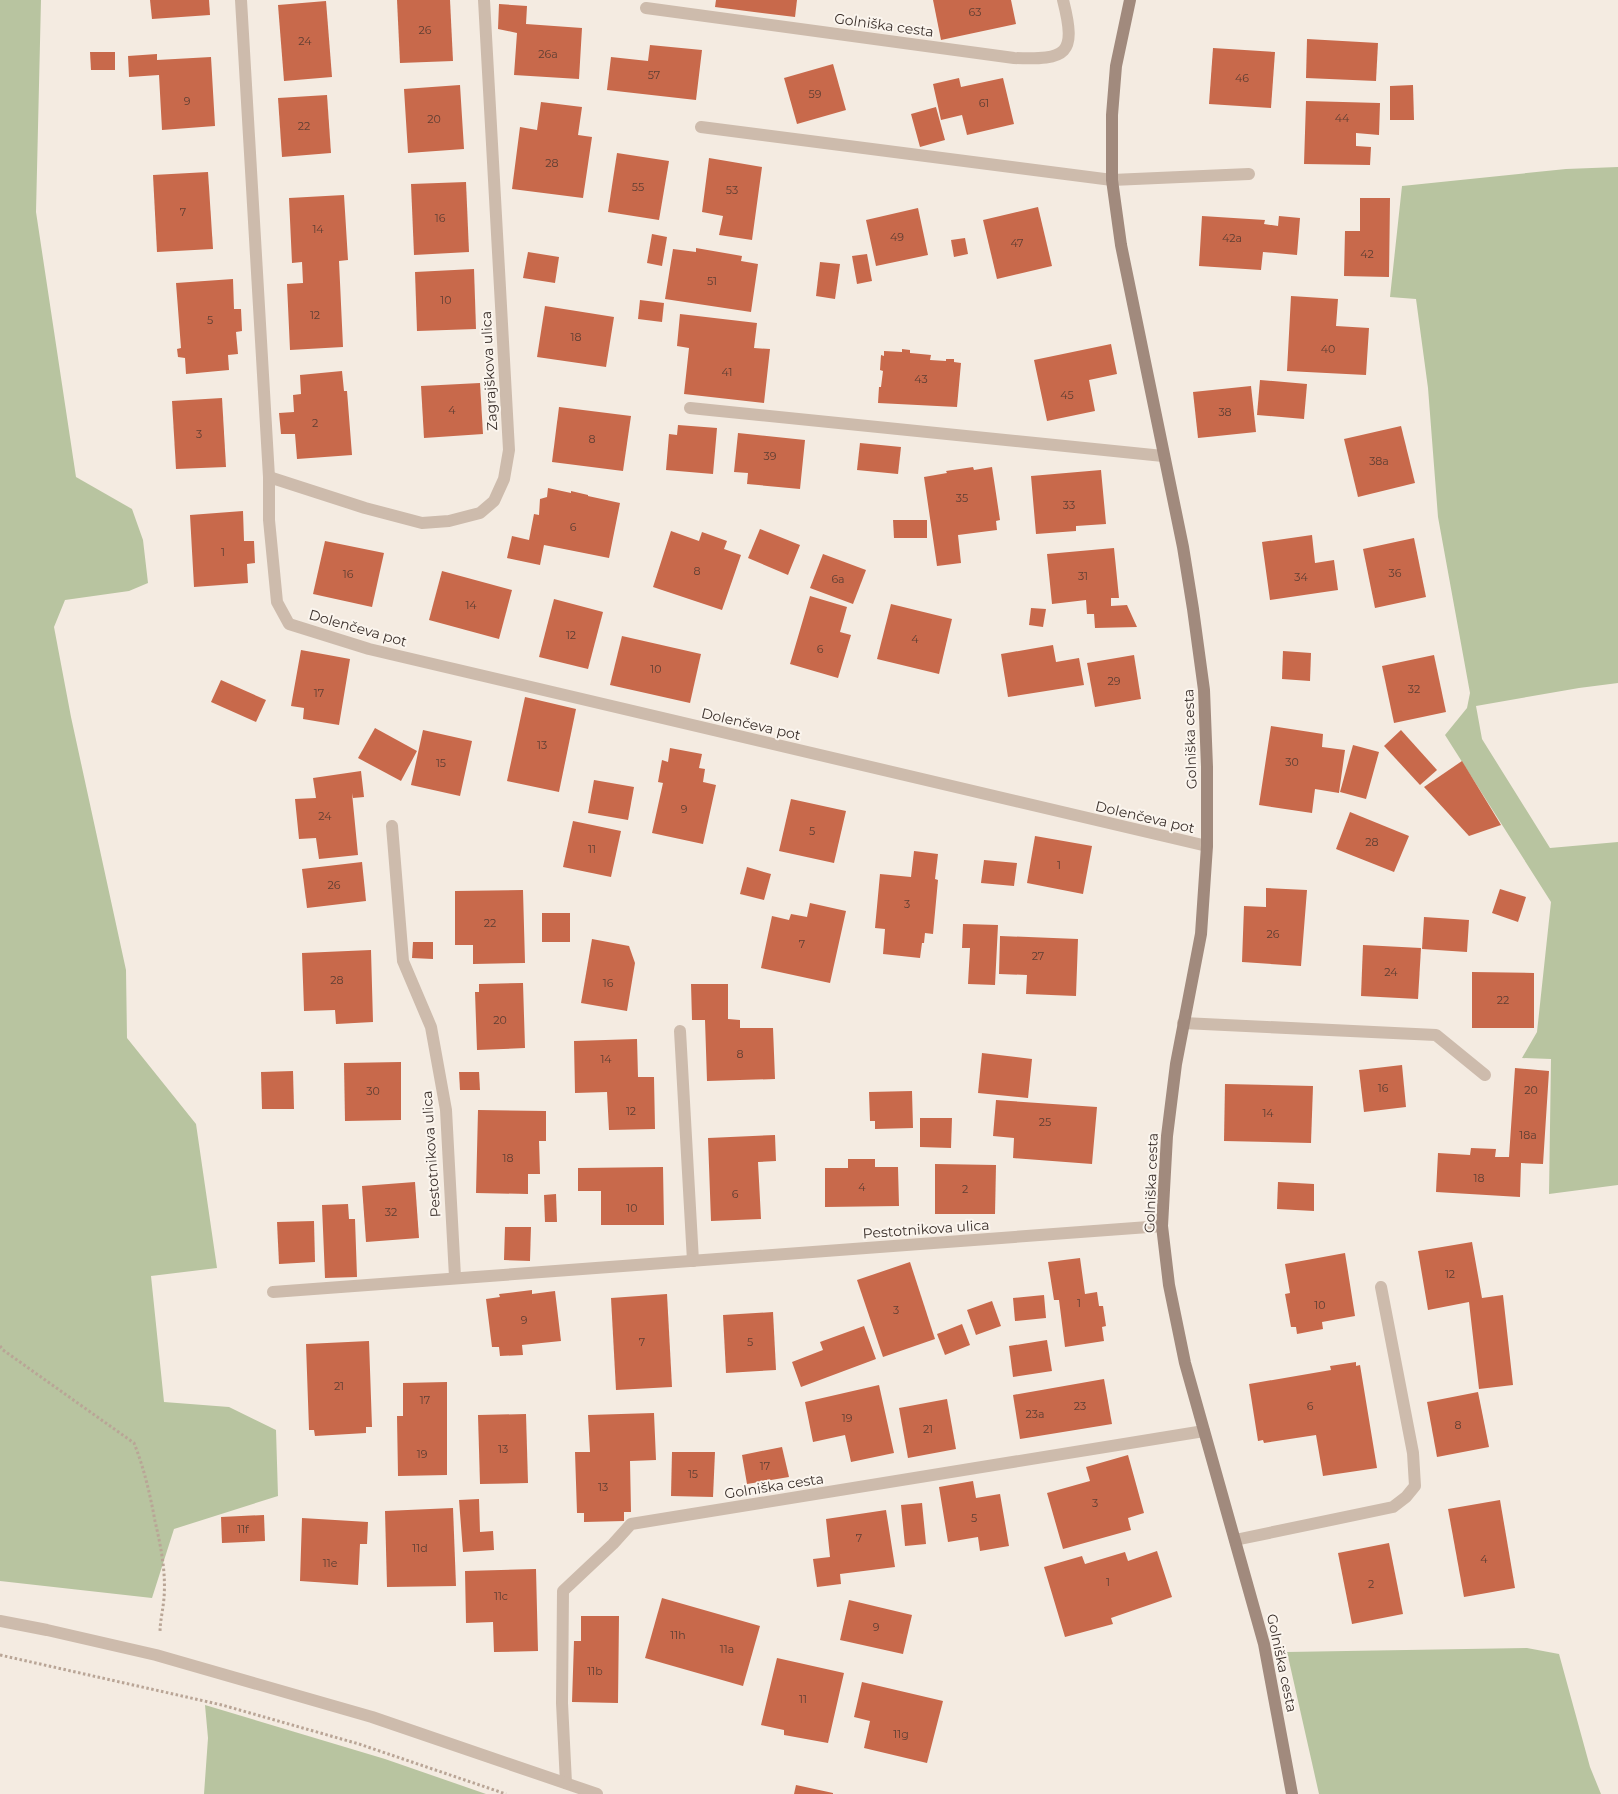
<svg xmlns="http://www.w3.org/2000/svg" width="1618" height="1794" font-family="Montserrat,sans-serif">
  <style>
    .green { fill: #b8c4a0 }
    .building { fill: #c8694b }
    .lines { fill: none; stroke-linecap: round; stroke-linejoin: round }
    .path { stroke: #b9a596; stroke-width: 3; stroke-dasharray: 2.5 2.5; stroke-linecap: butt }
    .minor { stroke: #cdbbac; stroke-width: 12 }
    .tertiary { stroke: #cdbbac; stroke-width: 12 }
    .secondary { stroke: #a18a7d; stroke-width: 12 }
    .labels { text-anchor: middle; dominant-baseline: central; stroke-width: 4; stroke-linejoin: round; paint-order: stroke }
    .number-label { font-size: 11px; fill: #5e3e33 }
    .street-label { font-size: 14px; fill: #3b302b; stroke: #fbf5ee }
  </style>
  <rect width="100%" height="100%" fill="#f4ebe1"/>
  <g class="green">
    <path d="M0,0H41L36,212L76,477L132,509L143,540L148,583L129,591L65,600L54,627L71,717L126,970L127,1038L196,1124L217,1268L151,1276L164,1402L229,1407L276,1430L278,1496L174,1529L152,1598L0,1581Z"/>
    <path d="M1618,167V683L1579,688L1476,706L1482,739L1550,848L1618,842V1185L1549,1194L1551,1059L1522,1058L1537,1032L1551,902L1445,735L1467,708L1470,693L1438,517L1428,388L1416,299L1390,297L1402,186L1566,169Z"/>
    <path d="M1527,1648L1559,1654L1590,1767L1601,1794H1319L1287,1652Z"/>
    <path d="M205,1705L385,1759L486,1794H204L208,1738Z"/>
  </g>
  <g class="building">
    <path d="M150,0H209L210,15L152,19Z"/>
    <path d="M397,0H450L453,61L400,63Z"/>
    <path d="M716,0H797L795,17L715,7Z"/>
    <path d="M933,0H1011L1016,24L941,40Z"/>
    <path d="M326,1L332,77L284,81L278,5Z"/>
    <path d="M499,4L527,6L526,24L582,28L579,79L514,75L517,33L498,29Z"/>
    <path d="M1307,39L1378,43L1376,81L1306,78Z"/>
    <path d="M650,45L702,50L696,100L607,90L611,57L648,61Z"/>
    <path d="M1213,48L1275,52L1271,108L1209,104Z"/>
    <path d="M90,52H115V70H91Z"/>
    <path d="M157,54V60L211,57L215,126L162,130L159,75L129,77L128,56Z"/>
    <path d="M833,64L846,110L797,124L784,78Z"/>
    <path d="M959,78L961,87L1003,78L1014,124L967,135L962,115L941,120L933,84Z"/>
    <path d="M460,85L464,149L408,153L404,89Z"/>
    <path d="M1413,85L1414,120H1390V86Z"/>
    <path d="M327,95L331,153L282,157L278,98Z"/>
    <path d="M1306,101L1380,103L1379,135L1356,133V146L1371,147L1370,165L1304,164Z"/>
    <path d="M541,102L582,107L578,135L592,137L583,198L512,189L520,127L537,130Z"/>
    <path d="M936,107L945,140L920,147L911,114Z"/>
    <path d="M617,153L669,161L659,220L608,212Z"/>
    <path d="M709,158L762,167L752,240L719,235L723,216L702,212Z"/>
    <path d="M208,172L213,249L157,252L153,175Z"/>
    <path d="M466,182L469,252L414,255L411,184Z"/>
    <path d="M344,195L348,260L339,261L343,347L290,350L287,284L303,283L302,262L292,263L289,198Z"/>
    <path d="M1360,198H1390L1389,277L1344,276L1345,231H1360Z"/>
    <path d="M1038,207L1052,266L997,279L983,220Z"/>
    <path d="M918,208L928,255L876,266L866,220Z"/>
    <path d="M1202,216L1265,220L1264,224L1278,226L1279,216L1300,218L1297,255L1263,252L1261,270L1199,266Z"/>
    <path d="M652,234L667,237L662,266L647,263Z"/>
    <path d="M965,238L968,254L954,257L951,240Z"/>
    <path d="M696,248L742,256L741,261L758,264L751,312L665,299L673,249L696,252Z"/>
    <path d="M528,252L559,257L555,283L523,278Z"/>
    <path d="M867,254L872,281L857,284L852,256Z"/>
    <path d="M820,262L840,264L835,299L816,296Z"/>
    <path d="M474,269L476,329L417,331L415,272Z"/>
    <path d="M233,279L234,309H241L242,331L236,332L238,354L228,355L229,370L186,374L185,358L178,357L177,349L181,348L176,283Z"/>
    <path d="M1291,296L1338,299L1336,326L1369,328L1366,375L1287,371Z"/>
    <path d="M640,300L664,303L662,322L638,319Z"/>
    <path d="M545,306L614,317L606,367L537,357Z"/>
    <path d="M680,314L757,323L754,348L770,349L764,403L684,394L689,348L677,346Z"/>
    <path d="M1111,344L1117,374L1089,380L1095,411L1047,421L1034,360Z"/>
    <path d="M902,349L910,350V353L931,355L930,360L946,361V359H954V362L961,363L957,407L878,403L879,387H881L883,371L880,370L881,355L884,356V351L902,352Z"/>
    <path d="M342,371L344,391H347L352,455L297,459L295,434H281L279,413L294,412L293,395L301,394L300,375Z"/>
    <path d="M1260,380L1307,384L1304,419L1257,415Z"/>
    <path d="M480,383L483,434L424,438L421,386Z"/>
    <path d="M1251,386L1256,432L1198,438L1193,392Z"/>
    <path d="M222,398L226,467L176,469L172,401Z"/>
    <path d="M559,407L631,416L623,471L552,462Z"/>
    <path d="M678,425L717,428L713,474L666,470L669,434L677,435Z"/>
    <path d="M1401,426L1415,483L1358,497L1344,439Z"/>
    <path d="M738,433L805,440L800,489L747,484L748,473L734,472Z"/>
    <path d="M860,443L901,447L898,474L857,470Z"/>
    <path d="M973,467L974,470L992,467L1000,520L996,521L997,530L958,535L961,563L937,566L924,477L947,473L946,471Z"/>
    <path d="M1101,470L1106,524L1076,526V531L1036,534L1031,476Z"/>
    <path d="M548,488L571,493V491L588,495V496L620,503L609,558L544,545L540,565L507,558L512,536L529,540L534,514L539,515L540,499L547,497Z"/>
    <path d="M243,511L244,541H254L255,563L247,564L248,583L194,587L190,515Z"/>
    <path d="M893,520H927V538H894Z"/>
    <path d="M760,529L800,545L788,575L748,558Z"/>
    <path d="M671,531L699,541L702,532L727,541L724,549L741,555L722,610L653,587Z"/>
    <path d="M1312,535L1315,563L1334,560L1338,590L1270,600L1262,542Z"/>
    <path d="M1414,538L1426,597L1375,608L1363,549Z"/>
    <path d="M325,541L384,553L372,607L313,594Z"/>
    <path d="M1114,548L1119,598H1111V606L1127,605L1137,627L1095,628L1094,614H1087L1086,600L1052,604L1047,554Z"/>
    <path d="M823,554L866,570L853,604L810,588Z"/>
    <path d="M442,571L512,590L499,639L429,620Z"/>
    <path d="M810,596L847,607L840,632L851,635L838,678L790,664Z"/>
    <path d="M554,599L603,612L588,669L539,657Z"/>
    <path d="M891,604L952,619L939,674L877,659Z"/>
    <path d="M1031,608L1046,609L1043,627L1029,625Z"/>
    <path d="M622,636L701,654L690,703L610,685Z"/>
    <path d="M1053,645L1056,662L1079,658L1084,685L1008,697L1001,654Z"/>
    <path d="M301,650L350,659L339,725L303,719L304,708L291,706Z"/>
    <path d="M1283,651L1311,653L1310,681L1282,679Z"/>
    <path d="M1134,655L1141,699L1095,707L1087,663Z"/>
    <path d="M1434,655L1446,712L1394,723L1382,666Z"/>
    <path d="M221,680L266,700L256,722L211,702Z"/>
    <path d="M525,697L576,709L559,792L507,781Z"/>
    <path d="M1271,726L1323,734L1322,747L1345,750L1339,793L1315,789L1312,813L1259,805Z"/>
    <path d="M375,728L417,751L401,781L358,758Z"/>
    <path d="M423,730L472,741L460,796L411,785Z"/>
    <path d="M1401,730L1437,770L1420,785L1384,746Z"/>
    <path d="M1353,745L1379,752L1366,799L1340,792Z"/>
    <path d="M670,748L702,754L699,768L705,769L703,782L716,785L703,844L652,833L663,783L658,782L662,760L668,762Z"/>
    <path d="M1462,761L1501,825L1469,836L1424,787Z"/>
    <path d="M361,771L364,797L353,798L352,793L358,855L319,859L316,838L299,839L295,799L316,798L313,778Z"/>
    <path d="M594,780L634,787L628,820L588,813Z"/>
    <path d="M791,799L846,811L834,863L779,851Z"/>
    <path d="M1350,812L1409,836L1394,872L1336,849Z"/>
    <path d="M573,821L621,831L611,877L563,867Z"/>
    <path d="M1035,836L1092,846L1083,894L1027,883Z"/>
    <path d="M914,851L938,854L935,879L938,880L933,934L925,933L924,943H922L920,958L883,954L885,929L875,928L880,874L911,877Z"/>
    <path d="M984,860L1017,863L1014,886L981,883Z"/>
    <path d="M362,862L366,901L307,908L302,869Z"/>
    <path d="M747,867L771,874L764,900L740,894Z"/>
    <path d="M1266,888L1307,890L1301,966L1242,962L1244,906L1266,907Z"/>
    <path d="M1500,889L1526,897L1518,922L1492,913Z"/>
    <path d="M523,890L525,963L473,964V945H455V891Z"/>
    <path d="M810,903L846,911L830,983L761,968L772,916L789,920L791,914L807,917Z"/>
    <rect x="542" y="913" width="28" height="29"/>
    <path d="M1424,917L1469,920L1467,952L1422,949Z"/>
    <path d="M963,924L998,925L995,985L968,984L970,948H962Z"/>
    <path d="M1000,936L1078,939L1076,996L1026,994L1027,975L999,974Z"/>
    <path d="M592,939L629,946L635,963L627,1011L581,1003Z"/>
    <path d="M413,942H433V959L412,958Z"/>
    <path d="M1363,945L1421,948L1418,999L1361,996Z"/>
    <path d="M371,950L373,1022L336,1024L335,1010L304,1011L302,953Z"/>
    <path d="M1472,972L1534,973V1028H1472Z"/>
    <path d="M523,983L525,1048L477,1050L475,992H479V984Z"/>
    <path d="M691,984H728V1019L740,1020V1028H773L775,1079L707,1081L705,1020H692Z"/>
    <path d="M637,1039L638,1077H654L655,1129L609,1130L607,1092L575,1093L574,1041Z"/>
    <path d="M982,1053L1032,1059L1028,1098L978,1093Z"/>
    <path d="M401,1062V1120L345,1121L344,1063Z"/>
    <path d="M1402,1065L1406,1107L1364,1112L1359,1070Z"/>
    <path d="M1515,1068L1549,1071L1543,1164L1521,1163L1520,1197L1436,1192L1438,1153L1470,1155L1471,1148L1496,1149L1495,1157H1509Z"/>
    <path d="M293,1071L294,1109H262L261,1072Z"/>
    <path d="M459,1072H479L480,1090H460Z"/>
    <path d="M1225,1084L1313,1086L1311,1143L1224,1141Z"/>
    <path d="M912,1091L913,1128L875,1129V1121H870L869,1092Z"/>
    <path d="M996,1100L1097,1107L1092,1164L1013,1158L1014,1138L993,1136Z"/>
    <path d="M478,1110L546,1111V1141H539L540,1174H528V1194L476,1193Z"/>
    <path d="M920,1118H952L951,1148L920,1147Z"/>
    <path d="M775,1135L776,1161L758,1162L761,1219L711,1221L708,1138Z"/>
    <path d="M848,1159H875V1167H898L899,1206L825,1207V1168H848Z"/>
    <path d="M935,1164L996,1165L995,1214H935Z"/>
    <path d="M663,1167L664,1225H601V1191H578V1168Z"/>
    <path d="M415,1182L419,1238L366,1242L362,1186Z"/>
    <path d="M1278,1182L1314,1184V1211L1277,1209Z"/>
    <path d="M556,1194L557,1222H545L544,1195Z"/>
    <path d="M348,1204L349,1219H355L357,1277L325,1278L322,1205Z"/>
    <path d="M314,1221L315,1262L279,1264L277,1222Z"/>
    <path d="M505,1227H531L530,1261L504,1260Z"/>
    <path d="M1472,1242L1482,1298L1503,1295L1513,1385L1479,1389L1469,1302L1428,1310L1418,1251Z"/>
    <path d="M1345,1253L1355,1316L1322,1322L1323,1329L1297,1334L1296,1327H1291L1285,1294L1290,1293L1285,1264Z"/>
    <path d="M1080,1258L1085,1294L1097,1292L1099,1306H1103L1106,1326L1102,1327L1104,1341L1065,1347L1059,1300H1054L1048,1262Z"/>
    <path d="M910,1262L935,1339L883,1357L857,1280Z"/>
    <path d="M532,1290V1294L555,1291L561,1341L522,1345L523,1355L500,1356L499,1347H492L486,1299L500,1297L499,1294Z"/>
    <path d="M667,1294L672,1387L616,1390L611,1298Z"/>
    <path d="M1044,1295L1046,1318L1015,1321L1013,1298Z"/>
    <path d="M992,1301L1001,1326L976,1335L967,1310Z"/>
    <path d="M773,1312L776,1370L726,1373L723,1315Z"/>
    <path d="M962,1324L970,1345L945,1355L937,1334Z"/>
    <path d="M864,1326L876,1359L801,1387L792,1362L823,1350L820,1342Z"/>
    <path d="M1047,1340L1052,1371L1013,1377L1009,1346Z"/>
    <path d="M369,1341L372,1427H366V1433L315,1436L314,1430H309L306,1344Z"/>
    <path d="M1356,1362V1366L1360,1365L1377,1468L1323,1476L1316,1435L1264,1443L1263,1440L1258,1441L1249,1384L1331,1370L1330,1366Z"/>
    <path d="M1104,1379L1112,1424L1020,1439L1013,1395Z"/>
    <path d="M447,1382V1475L398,1476L397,1416H403V1383Z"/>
    <path d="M879,1385L894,1453L851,1462L845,1435L813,1442L805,1402Z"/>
    <path d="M1478,1392L1489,1447L1437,1457L1427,1402Z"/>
    <path d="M947,1399L956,1449L908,1458L899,1408Z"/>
    <path d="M654,1413L656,1460L630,1461L631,1512H624V1521L584,1522V1513H577L575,1452H590L588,1415Z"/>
    <path d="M526,1414L528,1483L480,1484L478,1415Z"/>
    <path d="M782,1447L789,1477L747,1484L742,1455Z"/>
    <path d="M672,1452H715L713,1497L671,1496Z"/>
    <path d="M1128,1455L1144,1513L1128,1518L1131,1530L1063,1549L1047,1493L1090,1481L1086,1467Z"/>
    <path d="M973,1481L976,1498L1000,1494L1009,1546L980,1551L978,1537L948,1542L939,1487Z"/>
    <path d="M479,1499L480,1532L493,1531L494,1550L463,1552L459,1500Z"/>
    <path d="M1500,1500L1515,1588L1464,1597L1448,1509Z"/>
    <path d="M922,1503L926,1544L905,1546L901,1505Z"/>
    <path d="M453,1508L456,1586L387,1587L385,1511Z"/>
    <path d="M886,1510L895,1567L840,1574L841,1584L817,1587L813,1559L830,1557L826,1519Z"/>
    <path d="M264,1515L265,1541L222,1543L221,1517Z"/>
    <path d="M302,1518L368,1522L367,1544H360L358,1585L300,1581Z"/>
    <path d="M1389,1543L1403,1614L1352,1624L1338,1553Z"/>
    <path d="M1157,1551L1172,1597L1111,1618L1113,1624L1065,1637L1044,1567L1082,1556L1085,1564L1125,1552L1128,1561Z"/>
    <path d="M536,1569L538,1651L494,1652L493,1622L466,1623L465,1571Z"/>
    <path d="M662,1598L760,1626L743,1686L645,1658Z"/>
    <path d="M849,1600L912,1615L903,1654L840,1640Z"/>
    <path d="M581,1616H619L618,1703L572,1702L574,1641H581Z"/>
    <path d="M777,1658L844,1673L828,1743L784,1735V1730L761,1725Z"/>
    <path d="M862,1682L943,1701L927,1763L864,1748L870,1721L854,1717Z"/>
    <path d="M796,1785L833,1793V1794H794Z"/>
  </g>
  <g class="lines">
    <g class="path">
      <path d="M0,1346L3,1350L134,1443C144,1468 150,1494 155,1521C161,1547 166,1572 164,1598C163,1610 160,1621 160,1633"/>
      <path d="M0,1655L222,1705L359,1744L506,1794"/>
    </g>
    <g class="minor">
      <path d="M241,0L269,477V520L277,602L289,624L369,649L1207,846"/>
      <path d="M646,8L1014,58C1067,60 1077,55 1063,0"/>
      <path d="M701,127L1112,180L1249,174"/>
      <path d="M690,408L1163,456"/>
      <path d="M269,477L365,508L422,523L449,521L480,513L494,501L504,479L509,450L484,0"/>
      <path d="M392,826L403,961L431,1027L446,1110L455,1277"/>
      <path d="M1183,1023L1436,1035L1485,1075"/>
      <path d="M680,1031L693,1261"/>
      <path d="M273,1292L1162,1226"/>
      <path d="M1235,1540L1393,1507L1406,1497L1415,1486L1413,1453L1381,1287"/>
      <path d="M566,1783L562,1703L563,1591L613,1544L631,1524L1204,1431"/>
    </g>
    <path class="tertiary" d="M0,1621L47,1630L156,1655L372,1717L597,1794"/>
    <path class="secondary" d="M1130,0L1116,66L1112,115V180L1121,245L1183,547L1193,609L1204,690L1207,767V846L1201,934L1176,1064L1167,1136L1162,1226L1169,1285L1185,1363L1264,1644L1292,1794"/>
  </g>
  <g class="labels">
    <g class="number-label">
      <text x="975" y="12">63</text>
      <text x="425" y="30">26</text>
      <text x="305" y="41">24</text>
      <text x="548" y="54">26a</text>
      <text x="654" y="75">57</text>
      <text x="1242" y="78">46</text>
      <text x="815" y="94">59</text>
      <text x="187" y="101">9</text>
      <text x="984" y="103">61</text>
      <text x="1342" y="118">44</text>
      <text x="434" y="119">20</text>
      <text x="304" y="126">22</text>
      <text x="552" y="163">28</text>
      <text x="638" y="187">55</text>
      <text x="732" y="190">53</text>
      <text x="183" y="212">7</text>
      <text x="440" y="218">16</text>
      <text x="318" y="229">14</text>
      <text x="897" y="237">49</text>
      <text x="1232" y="238">42a</text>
      <text x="1017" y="243">47</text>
      <text x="1367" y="254">42</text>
      <text x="712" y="281">51</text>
      <text x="446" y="300">10</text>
      <text x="315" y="315">12</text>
      <text x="210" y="320">5</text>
      <text x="576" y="337">18</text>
      <text x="1328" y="349">40</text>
      <text x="727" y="372">41</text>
      <text x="921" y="379">43</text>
      <text x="1067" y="395">45</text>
      <text x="452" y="410">4</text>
      <text x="1225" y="412">38</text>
      <text x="315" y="423">2</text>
      <text x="199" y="434">3</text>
      <text x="592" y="439">8</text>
      <text x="770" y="456">39</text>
      <text x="1379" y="461">38a</text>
      <text x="962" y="498">35</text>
      <text x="1069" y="505">33</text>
      <text x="573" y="527">6</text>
      <text x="223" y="552">1</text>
      <text x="697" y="571">8</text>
      <text x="1395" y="573">36</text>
      <text x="348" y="574">16</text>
      <text x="1083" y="576">31</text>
      <text x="1301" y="577">34</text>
      <text x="838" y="579">6a</text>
      <text x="471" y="605">14</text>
      <text x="571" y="635">12</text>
      <text x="915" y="639">4</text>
      <text x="820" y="649">6</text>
      <text x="656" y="669">10</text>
      <text x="1114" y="681">29</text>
      <text x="1414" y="689">32</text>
      <text x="319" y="693">17</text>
      <text x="542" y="745">13</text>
      <text x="1292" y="762">30</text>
      <text x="441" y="763">15</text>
      <text x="684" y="809">9</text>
      <text x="325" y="816">24</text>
      <text x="812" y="831">5</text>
      <text x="1372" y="842">28</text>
      <text x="592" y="849">11</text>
      <text x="1059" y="865">1</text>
      <text x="334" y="885">26</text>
      <text x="907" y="904">3</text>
      <text x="490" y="923">22</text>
      <text x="1273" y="934">26</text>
      <text x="802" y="944">7</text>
      <text x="1038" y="956">27</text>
      <text x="1391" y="972">24</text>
      <text x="337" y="980">28</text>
      <text x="608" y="983">16</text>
      <text x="1503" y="1000">22</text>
      <text x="500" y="1020">20</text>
      <text x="740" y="1054">8</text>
      <text x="606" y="1059">14</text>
      <text x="1383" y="1088">16</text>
      <text x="1531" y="1090">20</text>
      <text x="373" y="1091">30</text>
      <text x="631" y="1111">12</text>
      <text x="1268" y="1113">14</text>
      <text x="1045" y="1122">25</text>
      <text x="1528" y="1135">18a</text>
      <text x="508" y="1158">18</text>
      <text x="1479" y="1178">18</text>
      <text x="862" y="1187">4</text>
      <text x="965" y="1189">2</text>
      <text x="735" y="1194">6</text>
      <text x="632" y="1208">10</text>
      <text x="391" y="1212">32</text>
      <text x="1450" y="1274">12</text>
      <text x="1079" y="1303">1</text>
      <text x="1320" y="1305">10</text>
      <text x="896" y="1310">3</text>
      <text x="524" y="1320">9</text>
      <text x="642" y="1342">7</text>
      <text x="750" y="1342">5</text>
      <text x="339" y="1386">21</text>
      <text x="425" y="1400">17</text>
      <text x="1080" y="1406">23</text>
      <text x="1310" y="1406">6</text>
      <text x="1035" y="1414">23a</text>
      <text x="847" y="1418">19</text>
      <text x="1458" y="1425">8</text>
      <text x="928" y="1429">21</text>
      <text x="503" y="1449">13</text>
      <text x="422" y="1454">19</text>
      <text x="765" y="1466">17</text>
      <text x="693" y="1474">15</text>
      <text x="603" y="1487">13</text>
      <text x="1095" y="1503">3</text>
      <text x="974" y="1518">5</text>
      <text x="243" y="1529">11f</text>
      <text x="859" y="1538">7</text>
      <text x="420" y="1548">11d</text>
      <text x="1484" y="1559">4</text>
      <text x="330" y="1563">11e</text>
      <text x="1108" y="1582">1</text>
      <text x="1371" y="1584">2</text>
      <text x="501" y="1596">11c</text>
      <text x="876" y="1627">9</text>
      <text x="678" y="1635">11h</text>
      <text x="727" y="1649">11a</text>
      <text x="595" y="1671">11b</text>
      <text x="803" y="1699">11</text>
      <text x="901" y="1734">11g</text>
    </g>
    <g class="street-label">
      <text transform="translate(884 25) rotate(8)">Golniška cesta</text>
      <text transform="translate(489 371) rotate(-93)">Zagrajškova ulica</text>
      <text transform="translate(358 628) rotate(16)">Dolenčeva pot</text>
      <text transform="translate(751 724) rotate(13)">Dolenčeva pot</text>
      <text transform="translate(1190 739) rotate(-92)">Golniška cesta</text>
      <text transform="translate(1145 817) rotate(13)">Dolenčeva pot</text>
      <text transform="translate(431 1154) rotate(-94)">Pestotnikova ulica</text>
      <text transform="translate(1151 1183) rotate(-88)">Golniška cesta</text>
      <text transform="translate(926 1229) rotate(-4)">Pestotnikova ulica</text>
      <text transform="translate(774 1486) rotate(-9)">Golniška cesta</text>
      <text transform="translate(1282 1663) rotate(78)">Golniška cesta</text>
    </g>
  </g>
</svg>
